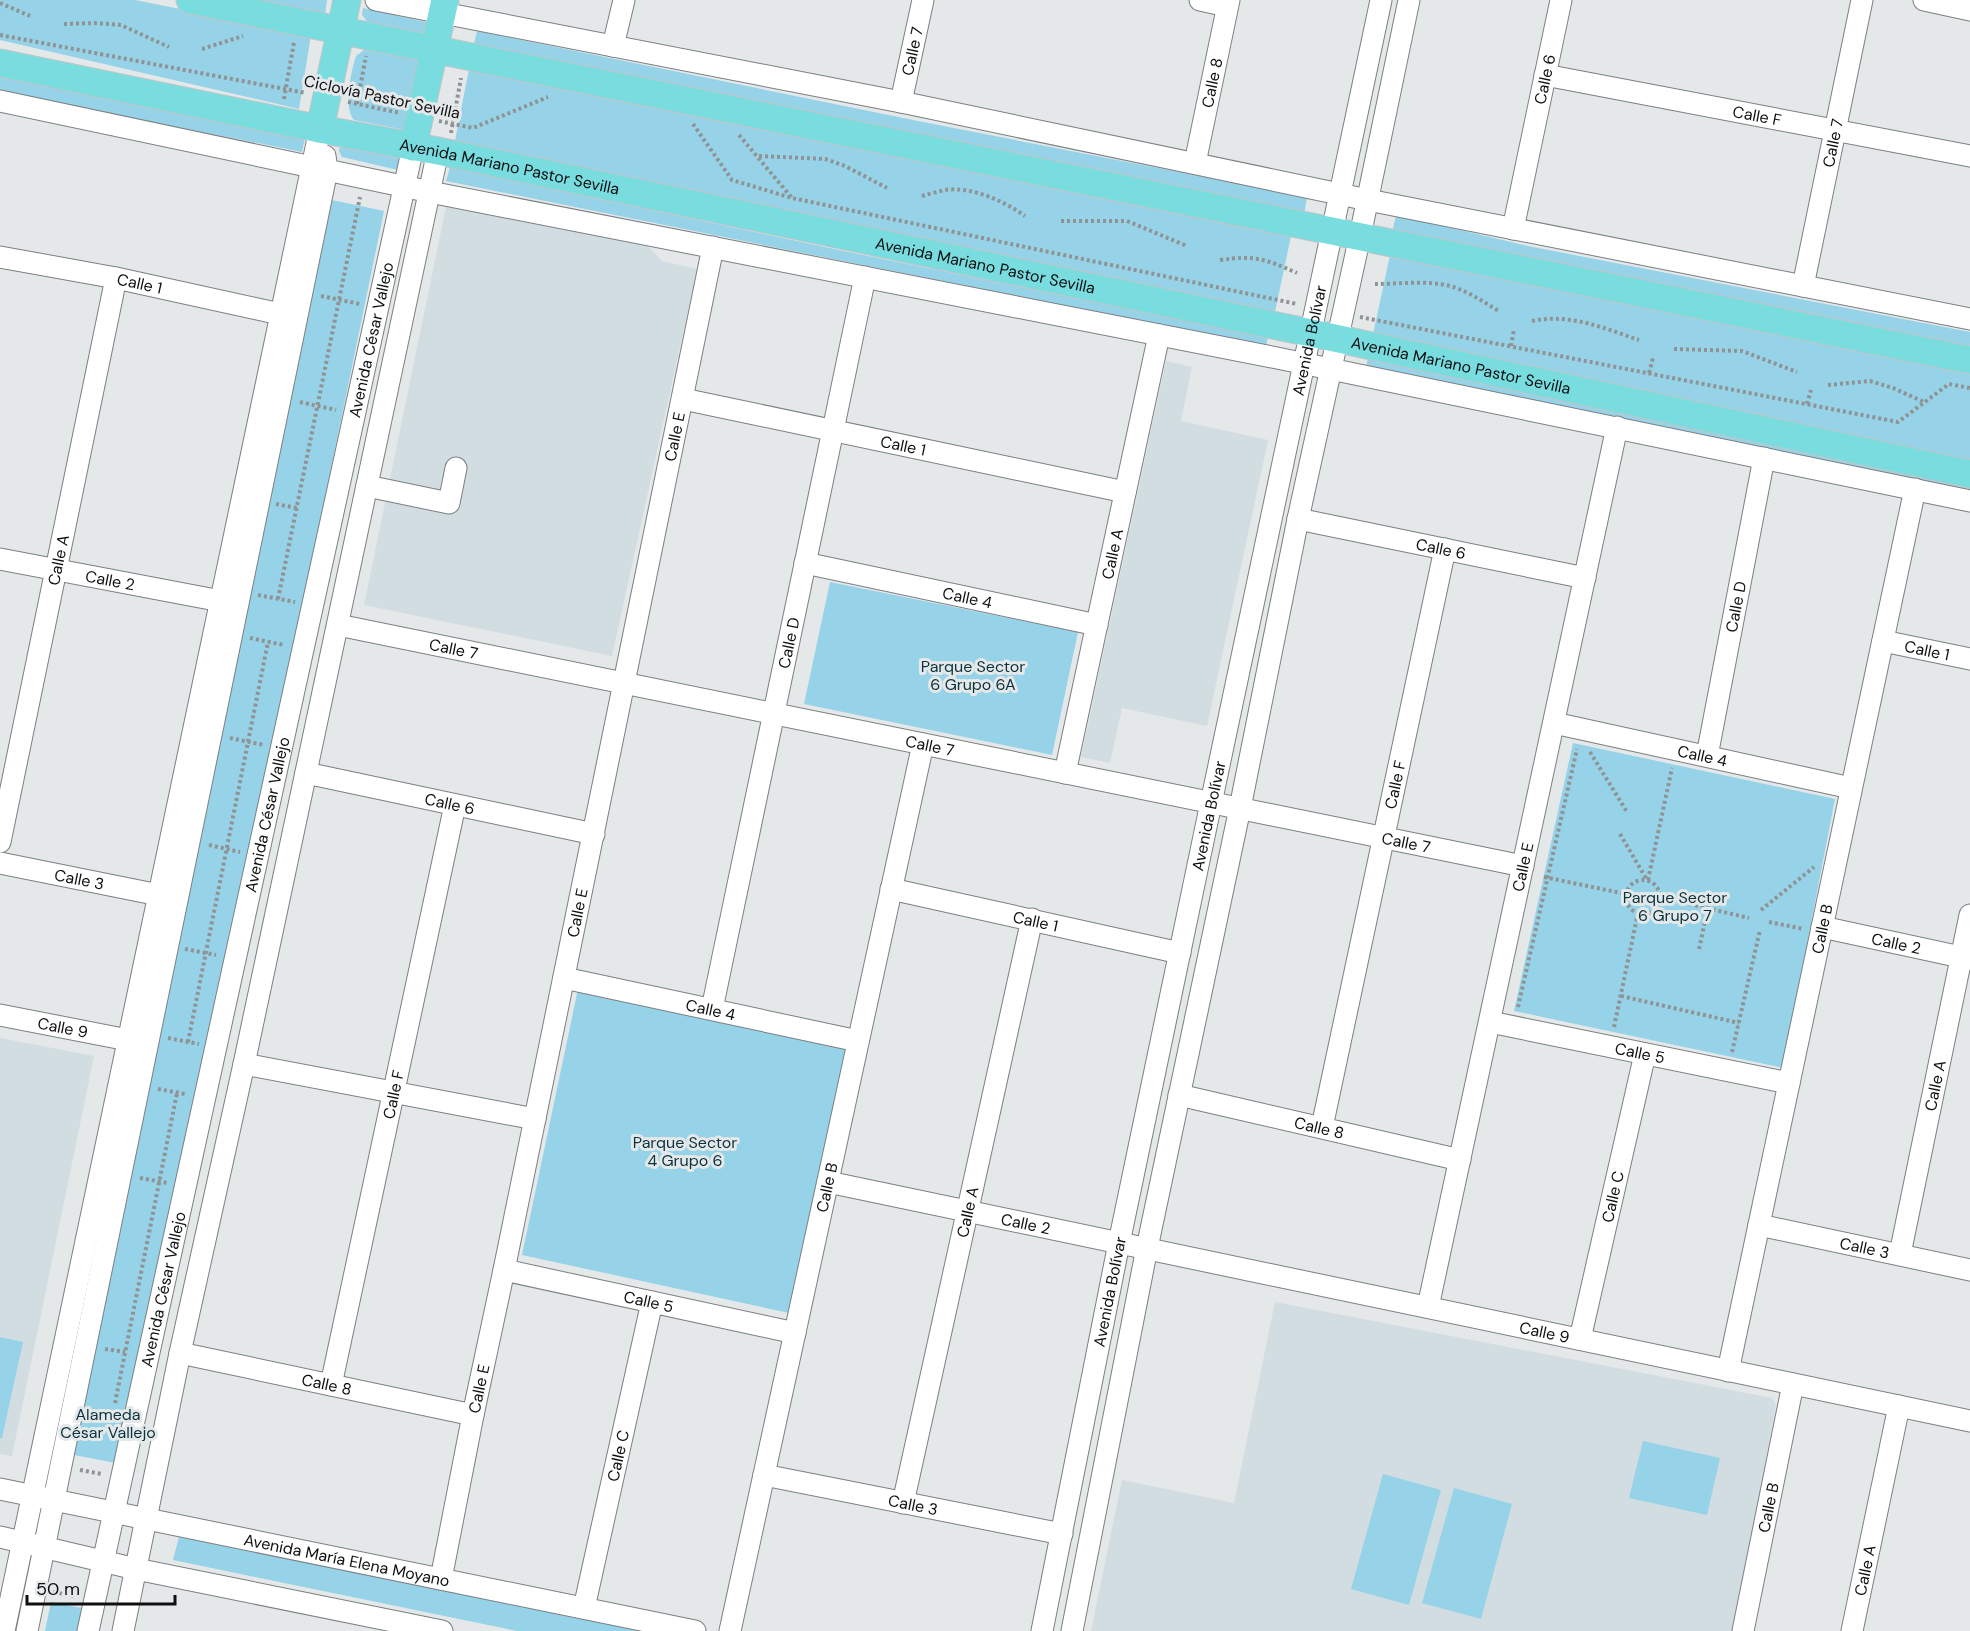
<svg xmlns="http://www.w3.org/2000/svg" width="1970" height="1631" font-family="'DM Sans',sans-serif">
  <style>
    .built { fill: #d1dde1 }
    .green { fill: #96d3e8 }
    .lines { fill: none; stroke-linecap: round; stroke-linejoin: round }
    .minor-casing { stroke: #7c7f81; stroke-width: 23 }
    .major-casing { stroke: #c5c5c6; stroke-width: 29 }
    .path { stroke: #909394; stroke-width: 4; stroke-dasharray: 3 3; stroke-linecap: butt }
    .minor { stroke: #fff; stroke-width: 21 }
    .major { stroke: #79dcdf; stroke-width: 27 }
    .labels { text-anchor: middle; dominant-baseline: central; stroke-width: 6; stroke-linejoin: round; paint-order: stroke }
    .street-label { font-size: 16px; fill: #0e0f10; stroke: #e4e8e9 }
    .park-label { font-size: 16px; fill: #0b323e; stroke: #e4e8e9 }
  </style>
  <rect width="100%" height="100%" fill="#e4e8e9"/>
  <g class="built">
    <path d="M446,207L646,244L662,261L697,269L612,656L364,605Z"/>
    <path d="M1166,361L1192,367L1181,421L1268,440L1207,726L1122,708L1110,763L1081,757Z"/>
    <path d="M0,1038L94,1056L12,1456L0,1454Z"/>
    <path d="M1275,1302L1772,1398L1776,1405L1734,1631H1091L1122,1480L1234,1503Z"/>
  </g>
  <g class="green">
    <path d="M0,0H135L311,35L299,109L0,40Z"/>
    <path d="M251,0H327L325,15Z"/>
    <path d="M363,8L430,23L429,30L417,35L370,25L362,15Z"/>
    <path d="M477,31L913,120L1307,197L1304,216L473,48Z"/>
    <path d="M371,49L416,57L419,60L405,130L354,120C343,108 351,71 356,56L364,50Z"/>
    <path d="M469,69L1291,236L1275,312L454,146Z"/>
    <path d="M0,74L305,137L302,152L0,91Z"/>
    <path d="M340,144L407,158L398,170L342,157L339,151Z"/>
    <path d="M450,167L839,250L1268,337L1265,351L1022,297L446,181Z"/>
    <path d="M332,200L384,211L126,1465L74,1455Z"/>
    <path d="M1396,215L1528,246L1970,332V352L1392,233Z"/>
    <path d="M1390,255L1970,374V461L1372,339Z"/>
    <path d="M1368,358L1970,485V498L1365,372Z"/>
    <path d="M830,582L1078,632L1052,755L804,704Z"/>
    <path d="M1573,743L1835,799L1783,1068L1514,1011Z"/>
    <path d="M578,989L848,1046L789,1313L522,1255Z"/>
    <path d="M0,1337L23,1342L2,1438H0Z"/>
    <path d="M1643,1441L1720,1458L1707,1515L1629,1498Z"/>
    <path d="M1383,1474L1441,1490L1409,1605L1351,1589Z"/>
    <path d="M1454,1488L1512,1504L1481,1619L1422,1603Z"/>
    <path d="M180,1533L644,1631H517L173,1560Z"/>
    <path d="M51,1602L87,1609L82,1631H45Z"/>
  </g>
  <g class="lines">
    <defs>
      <g id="minor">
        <path d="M376,0L901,102L1368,200L1970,319"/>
        <path d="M1200,0L1227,6"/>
        <path d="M1924,0L1970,10"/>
        <path d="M613,46L624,0"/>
        <path id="s1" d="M1545,75L1970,156"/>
        <path d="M0,101L440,194L1277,358L1970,501"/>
        <path id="s2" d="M901,102L923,0"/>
        <path id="s3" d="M1195,163L1229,0"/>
        <path id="s4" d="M1513,229L1561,0"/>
        <path id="s5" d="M0,257L116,278L280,314"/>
        <path id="s6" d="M1803,286L1862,0"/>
        <path id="s7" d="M683,399L1125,492"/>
        <path d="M367,486L449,503L456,468"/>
        <path id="s8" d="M1298,519L1585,578"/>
        <path id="s9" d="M0,559L221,601"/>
        <path id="s10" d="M805,563L1097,625"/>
        <path id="s11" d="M338,625L1523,866"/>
        <path id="s12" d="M1883,641L1970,659"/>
        <path id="s13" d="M1554,723L1851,788"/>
        <path id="s14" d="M1707,756L1764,458"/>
        <path id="s15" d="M306,773L594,834"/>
        <path id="s16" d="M1065,773L1159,335"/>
        <path id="s17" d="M0,842L116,278"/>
        <path id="s18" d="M0,863L159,895"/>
        <path id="s19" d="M891,889L1180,953"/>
        <path id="s20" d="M1822,927L1970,959"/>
        <path id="s21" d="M564,978L858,1041"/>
        <path id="s22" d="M712,1009L865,277"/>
        <path id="s23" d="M0,1015L128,1040"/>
        <path id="s24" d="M1490,1022L1789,1083"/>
        <path d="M244,1064L535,1119"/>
        <path id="s25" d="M1179,1095L1460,1160"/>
        <path id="s26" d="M1322,1127L1445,549"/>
        <path id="s27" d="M828,1182L1970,1421"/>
        <path id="s28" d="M1759,1225L1970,1270"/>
        <path id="s29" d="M1900,1254L1970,915"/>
        <path id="s30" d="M504,1270L795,1333"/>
        <path id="s31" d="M1428,1307L1617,427"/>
        <path id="s32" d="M1580,1339L1645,1054"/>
        <path id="s33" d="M180,1353L473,1415"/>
        <path id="s34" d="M1728,1371L1915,489"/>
        <path id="s35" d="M331,1385L455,805"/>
        <path id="s36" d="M764,1475L1062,1534"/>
        <path id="s37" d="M0,1489L695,1631"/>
        <path id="s38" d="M903,1503L1032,919"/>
        <path d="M0,1537L136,1569L442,1631"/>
        <path id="s39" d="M441,1579L473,1415L504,1270L713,247"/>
        <path id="s40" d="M584,1608L652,1302"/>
        <path d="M4,1631L320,129"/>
        <path d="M27,1631L327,170L325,156"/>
        <path id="s41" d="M88,1631L413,147"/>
        <path d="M123,1631L180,1353L244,1064L438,151"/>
        <path id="s42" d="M730,1631L923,744"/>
        <path id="s43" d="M1042,1631L1119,1243L1211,803L1381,0"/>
        <path d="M1072,1631L1147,1248L1240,808L1298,519L1360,236L1409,0"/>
        <path id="s44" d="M1743,1631L1793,1384"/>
        <path id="s45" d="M1852,1631L1899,1406"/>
      </g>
      <g id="major">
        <path d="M190,0L1970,360"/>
        <path id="s46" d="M0,63L320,129L438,151L1311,333L1970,474"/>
        <path d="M320,129L347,0"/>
        <path d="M413,147L445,0"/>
      </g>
    </defs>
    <use href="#minor" class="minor-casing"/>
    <use href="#major" class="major-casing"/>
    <g class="path">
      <path d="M0,3L30,16"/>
      <path d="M64,24L95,23L121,25L169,47"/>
      <path d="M0,35L306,93"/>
      <path d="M202,49L243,36"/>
      <path d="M284,99L294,42"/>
      <path d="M348,102L400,113"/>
      <path d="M357,104L366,56"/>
      <path d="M439,121L473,128L548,97"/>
      <path d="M693,124L732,180L792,198L1297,304"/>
      <path d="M451,133L461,78"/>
      <path d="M739,135L792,198"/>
      <path d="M759,156L825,159L845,166L887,188"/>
      <path d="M922,196C929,194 937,192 945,190C971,186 1004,201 1025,216"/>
      <path d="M1061,221H1127L1187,246"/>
      <path d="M1220,260C1256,255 1265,259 1297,273"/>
      <path d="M1375,284C1399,284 1427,280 1450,286C1468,291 1484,302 1500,312"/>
      <path d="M321,296L360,304"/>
      <path d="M1360,317L1898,422L1949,384L1970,388"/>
      <path d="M1532,321C1569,313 1604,328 1639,340"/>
      <path d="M1511,346L1514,329"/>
      <path d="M1674,349L1742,351L1797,372"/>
      <path d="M1649,373L1653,358"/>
      <path d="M1828,385L1870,381L1893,388L1924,402"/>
      <path d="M300,402L336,410"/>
      <path d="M1807,404L1811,390"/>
      <path d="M276,504L297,508"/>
      <path d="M258,595L295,602"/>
      <path d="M278,599L360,197"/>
      <path d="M250,638L284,645"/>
      <path d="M230,738L264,745"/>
      <path d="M1590,752L1627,812"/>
      <path d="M1620,834L1647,880"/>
      <path d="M209,845L240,852"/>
      <path d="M1544,877L1626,894"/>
      <circle cx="1643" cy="897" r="17"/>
      <path d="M1648,880L1672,768"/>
      <path d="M1660,897L1749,918"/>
      <path d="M1761,910L1814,867"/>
      <path d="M1769,922L1804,929"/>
      <path d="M185,949L216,955"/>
      <path d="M1699,949L1708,908"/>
      <path d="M1621,996L1739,1023"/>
      <path d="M1518,1007L1577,749"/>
      <path d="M1614,1027L1638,913"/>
      <path d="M168,1038L199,1044"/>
      <path d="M188,1042L268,642"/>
      <path d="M1732,1052L1760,930"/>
      <path d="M158,1089L185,1094"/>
      <path d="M140,1178L168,1183"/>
      <path d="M105,1349L125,1352"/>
      <path d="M115,1403L177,1093"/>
      <path d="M80,1470L102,1474"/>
      <path d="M53,1592L75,1596"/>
    </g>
    <use href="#minor" class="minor"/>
    <use href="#major" class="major"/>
  </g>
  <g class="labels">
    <g class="street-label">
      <text stroke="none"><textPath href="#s2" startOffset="52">Calle 7</textPath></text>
      <text stroke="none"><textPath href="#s4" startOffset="153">Calle 6</textPath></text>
      <text stroke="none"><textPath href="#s3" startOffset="82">Calle 8</textPath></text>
      <text transform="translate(382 97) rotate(12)">Ciclovía Pastor Sevilla</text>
      <text stroke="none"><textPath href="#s1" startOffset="216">Calle F</textPath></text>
      <text stroke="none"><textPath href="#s6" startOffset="146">Calle 7</textPath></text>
      <text stroke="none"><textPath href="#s46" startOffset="520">Avenida Mariano Pastor Sevilla</textPath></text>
      <text stroke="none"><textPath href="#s46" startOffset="1006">Avenida Mariano Pastor Sevilla</textPath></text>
      <text stroke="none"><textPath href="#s5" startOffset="142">Calle 1</textPath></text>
      <text stroke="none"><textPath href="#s43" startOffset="1318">Avenida Bolívar</textPath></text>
      <text stroke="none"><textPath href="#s41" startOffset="1322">Avenida César Vallejo</textPath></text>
      <text stroke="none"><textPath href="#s46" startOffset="1492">Avenida Mariano Pastor Sevilla</textPath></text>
      <text stroke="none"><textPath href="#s39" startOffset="1166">Calle E</textPath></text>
      <text stroke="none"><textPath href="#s7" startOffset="225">Calle 1</textPath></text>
      <text stroke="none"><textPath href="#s8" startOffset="146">Calle 6</textPath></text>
      <text stroke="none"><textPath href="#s16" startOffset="224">Calle A</textPath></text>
      <text stroke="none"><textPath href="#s17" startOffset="288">Calle A</textPath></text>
      <text stroke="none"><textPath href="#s9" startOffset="112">Calle 2</textPath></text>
      <text stroke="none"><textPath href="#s10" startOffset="166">Calle 4</textPath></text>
      <text stroke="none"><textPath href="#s14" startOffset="152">Calle D</textPath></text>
      <text stroke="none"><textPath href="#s22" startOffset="374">Calle D</textPath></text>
      <text stroke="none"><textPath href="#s11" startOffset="118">Calle 7</textPath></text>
      <text stroke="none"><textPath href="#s12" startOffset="45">Calle 1</textPath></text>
      <text stroke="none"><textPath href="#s11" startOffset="604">Calle 7</textPath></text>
      <text stroke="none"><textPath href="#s13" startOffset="152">Calle 4</textPath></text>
      <text stroke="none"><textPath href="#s26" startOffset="350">Calle F</textPath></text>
      <text stroke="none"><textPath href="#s15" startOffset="147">Calle 6</textPath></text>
      <text stroke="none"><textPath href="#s41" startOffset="836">Avenida César Vallejo</textPath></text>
      <text stroke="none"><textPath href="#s43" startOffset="832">Avenida Bolívar</textPath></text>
      <text stroke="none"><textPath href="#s11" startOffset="1090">Calle 7</textPath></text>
      <text stroke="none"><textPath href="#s31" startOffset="450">Calle E</textPath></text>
      <text stroke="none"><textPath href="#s18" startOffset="81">Calle 3</textPath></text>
      <text stroke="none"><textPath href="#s39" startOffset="680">Calle E</textPath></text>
      <text stroke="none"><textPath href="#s19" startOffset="148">Calle 1</textPath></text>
      <text stroke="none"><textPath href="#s34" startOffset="452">Calle B</textPath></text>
      <text stroke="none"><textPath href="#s20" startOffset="76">Calle 2</textPath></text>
      <text stroke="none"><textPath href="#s21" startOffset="150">Calle 4</textPath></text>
      <text stroke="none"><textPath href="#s23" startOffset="64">Calle 9</textPath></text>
      <text stroke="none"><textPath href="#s24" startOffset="153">Calle 5</textPath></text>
      <text stroke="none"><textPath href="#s29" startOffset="172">Calle A</textPath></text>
      <text stroke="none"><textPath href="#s35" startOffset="297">Calle F</textPath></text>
      <text stroke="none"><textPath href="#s25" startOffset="144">Calle 8</textPath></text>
      <text stroke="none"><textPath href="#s42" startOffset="454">Calle B</textPath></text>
      <text stroke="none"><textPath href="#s32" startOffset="146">Calle C</textPath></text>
      <text stroke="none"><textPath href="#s38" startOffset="298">Calle A</textPath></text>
      <text stroke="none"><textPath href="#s27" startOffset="202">Calle 2</textPath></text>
      <text stroke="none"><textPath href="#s28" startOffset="108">Calle 3</textPath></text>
      <text stroke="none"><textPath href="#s41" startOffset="350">Avenida César Vallejo</textPath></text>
      <text stroke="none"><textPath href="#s43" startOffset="346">Avenida Bolívar</textPath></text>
      <text stroke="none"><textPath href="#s30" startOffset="148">Calle 5</textPath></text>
      <text stroke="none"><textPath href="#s27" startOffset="732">Calle 9</textPath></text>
      <text stroke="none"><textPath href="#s33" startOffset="150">Calle 8</textPath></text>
      <text stroke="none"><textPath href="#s39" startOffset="194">Calle E</textPath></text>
      <text stroke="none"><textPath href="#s40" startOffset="156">Calle C</textPath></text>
      <text stroke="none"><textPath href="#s36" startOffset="152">Calle 3</textPath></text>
      <text stroke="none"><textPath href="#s44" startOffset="126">Calle B</textPath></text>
      <text stroke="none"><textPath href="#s37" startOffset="354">Avenida María Elena Moyano</textPath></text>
      <text stroke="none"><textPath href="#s45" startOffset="62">Calle A</textPath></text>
    </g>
    <g class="park-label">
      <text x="973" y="666">Parque Sector<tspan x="973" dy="18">6 Grupo 6A</tspan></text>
      <text x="1675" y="897">Parque Sector<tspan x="1675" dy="18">6 Grupo 7</tspan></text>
      <text x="685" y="1142">Parque Sector<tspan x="685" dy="18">4 Grupo 6</tspan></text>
      <text x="108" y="1414">Alameda<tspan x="108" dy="18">César Vallejo</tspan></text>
    </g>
  </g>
  <path d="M27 1595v9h148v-9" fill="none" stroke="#0e0f10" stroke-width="3"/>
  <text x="36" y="1595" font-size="18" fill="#0e0f10" stroke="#e4e8e9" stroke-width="4.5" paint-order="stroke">50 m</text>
</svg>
